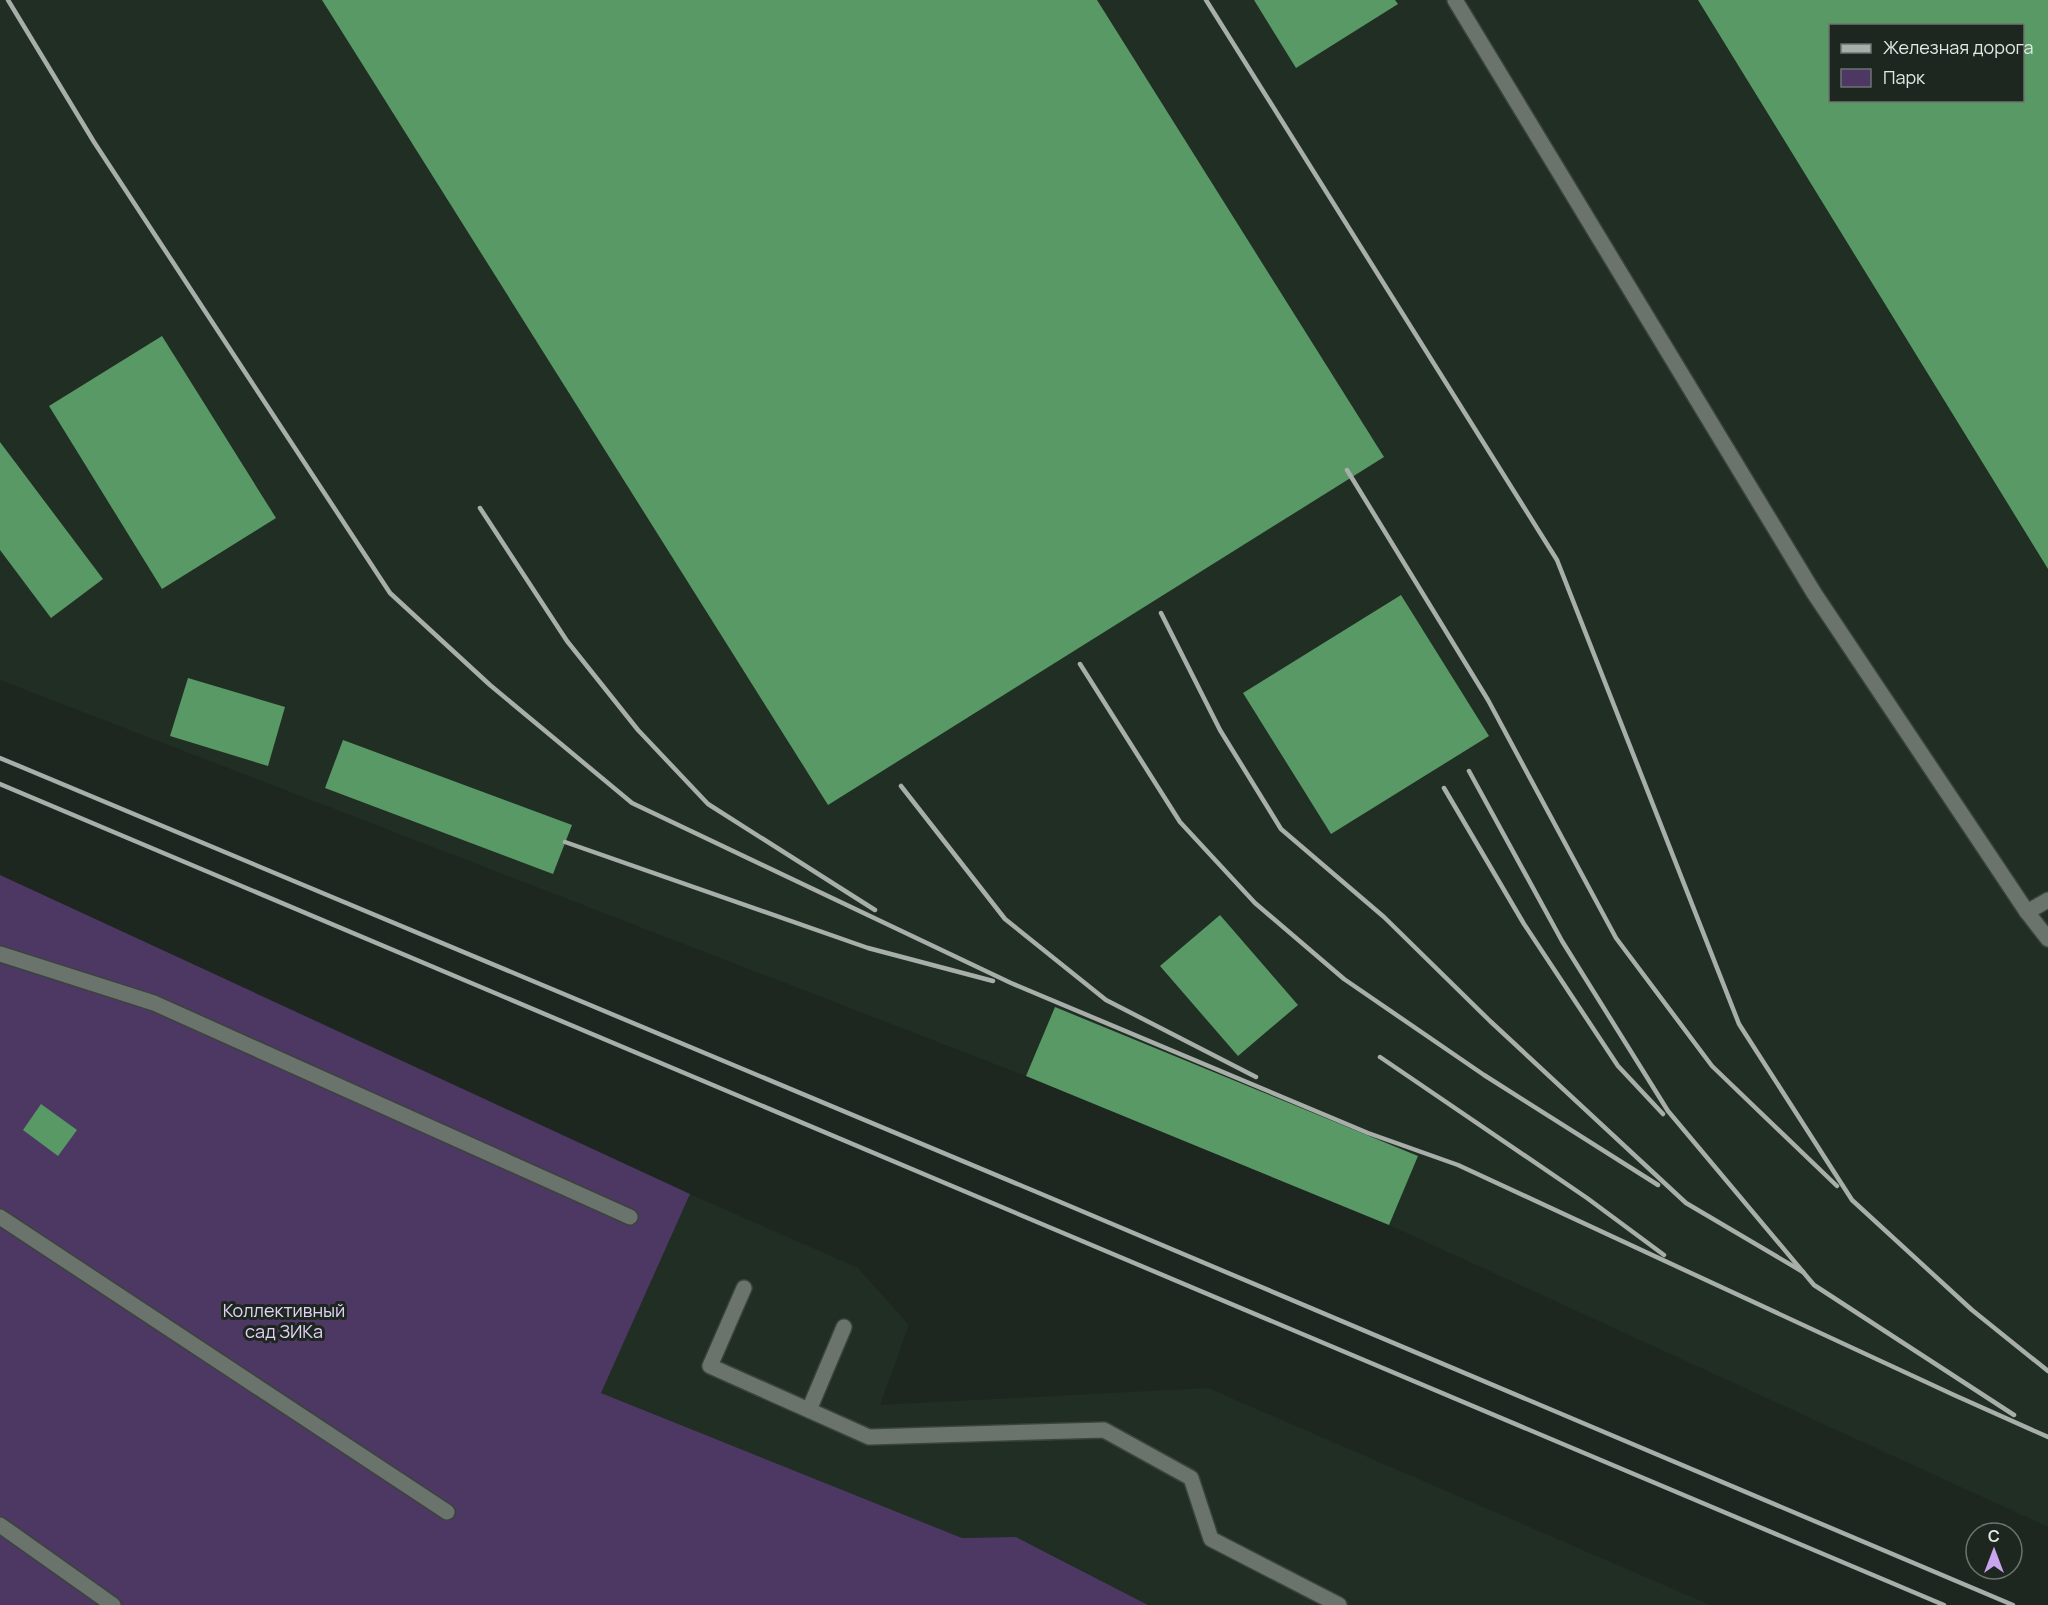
<svg xmlns="http://www.w3.org/2000/svg" width="2048" height="1605" font-family="Manrope,sans-serif">
  <style>
    .built { fill: #212e23; fill-rule: evenodd }
    .green { fill: #4c3862 }
    .building { fill: #589966; fill-rule: evenodd }
    .lines { fill: none; stroke-linecap: round; stroke-linejoin: round }
    .service-casing { stroke: #3c433d; stroke-width: 18 }
    .service { stroke: #6a746c; stroke-width: 15 }
    .rail { stroke: #a8aea9; stroke-width: 4.5 }
    .labels { text-anchor: middle; dominant-baseline: central; stroke-width: 6; stroke-linejoin: round; paint-order: stroke }
    .park-label { font-size: 18px; fill: #e2d2f7; stroke: #1e2620 }
  </style>
  <rect width="100%" height="100%" fill="#1e2620"/>
  <g class="built">
    <path d="M0,0H2048V1527L1389,1225L1026,1076L0,680ZM1830,26H2022V100H1830Z"/>
    <path d="M690,1194L858,1268L909,1325L880,1405L1208,1388L1710,1605H1148L1017,1537L962,1538L600,1393Z"/>
  </g>
  <path class="green" d="M0,875L690,1194L601,1393L962,1538L1016,1537L1148,1605H0Z"/>
  <g class="building">
    <path d="M322,0H1097L1384,457L828,805Z"/>
    <path d="M1254,0H1395L1398,4L1296,68Z"/>
    <path d="M1698,0H2048V569ZM1830,26H2022V100H1830Z"/>
    <path d="M162,336L276,518L162,589L49,406Z"/>
    <path d="M0,442L103,579L51,618L0,550Z"/>
    <path d="M1401,595L1489,736L1331,834L1243,693Z"/>
    <path d="M188,678L285,707L268,766L170,736Z"/>
    <path d="M343,740L572,825L553,874L325,788Z"/>
    <path d="M1220,915L1298,1005L1238,1056L1160,966Z"/>
    <path d="M1055,1007L1418,1156L1389,1225L1026,1076Z"/>
    <path d="M41,1104L77,1130L58,1156L23,1130Z"/>
  </g>
  <g class="lines">
    <defs>
      <g id="service">
        <path d="M1455,0L1814,593L2027,912L2048,939"/>
        <path d="M2027,912L2048,900"/>
        <path d="M0,954L154,1003L630,1217"/>
        <path d="M0,1217L447,1512"/>
        <path d="M744,1288L710,1366L869,1437L1104,1430L1191,1478L1211,1539L1339,1605"/>
        <path d="M809,1410L844,1327"/>
        <path d="M0,1525L113,1605"/>
      </g>
    </defs>
    <use href="#service" class="service-casing"/>
    <use href="#service" class="service"/>
    <g class="rail">
      <path d="M8,0L94,142L390,593L490,685L632,803L1011,983L1368,1133L1458,1165L1954,1395L2048,1437"/>
      <path d="M1206,0L1557,560L1739,1024L1852,1200L1972,1310L2048,1371"/>
      <path d="M1347,470L1488,700L1616,938L1712,1066L1837,1186"/>
      <path d="M480,508L567,641L638,730L708,804L875,910"/>
      <path d="M1161,613L1220,730L1281,829L1384,917L1490,1021L1686,1203L1803,1272"/>
      <path d="M1080,664L1180,822L1255,903L1344,979L1484,1075L1658,1185"/>
      <path d="M0,758L1039,1193L2013,1605"/>
      <path d="M1469,771L1562,941L1668,1111L1814,1285L2014,1415"/>
      <path d="M0,784L1944,1605"/>
      <path d="M901,786L1005,919L1106,1000L1256,1077"/>
      <path d="M1444,788L1524,924L1618,1066L1663,1114"/>
      <path d="M565,842L868,948L993,981"/>
      <path d="M1380,1057L1587,1198L1664,1255"/>
    </g>
  </g>
  <g class="labels">
    <g class="park-label">
      <text x="284" y="1310">Коллективный<tspan x="284" dy="21">сад ЗИКа</tspan></text>
    </g>
  </g>
  <rect x="1829" y="24" width="195" height="78" fill="#1e2620" stroke="#6c746e" stroke-width="1.5"/>
  <rect x="1841" y="44" width="30" height="9" fill="#a8aea9" stroke="#6c746e" stroke-width="1.5"/>
  <text x="1883" y="54" font-size="18" fill="#e2e8e3">Железная дорога</text>
  <rect x="1841" y="69" width="30" height="18" fill="#4c3862" stroke="#6c746e" stroke-width="1.5"/>
  <text x="1883" y="84" font-size="18" fill="#e2e8e3">Парк</text>
  <g transform="translate(1994 1551)"><circle r="28" fill="#1e2620" stroke="#6c746e" stroke-width="1.5"/>
  <path d="M0-4.5L10 22L0 15L-10 22Z" fill="#c7a6ef"/>
  <text y="-9" font-size="16" font-weight="bold" text-anchor="middle" fill="#e2e8e3">С</text>
  </g>
</svg>
